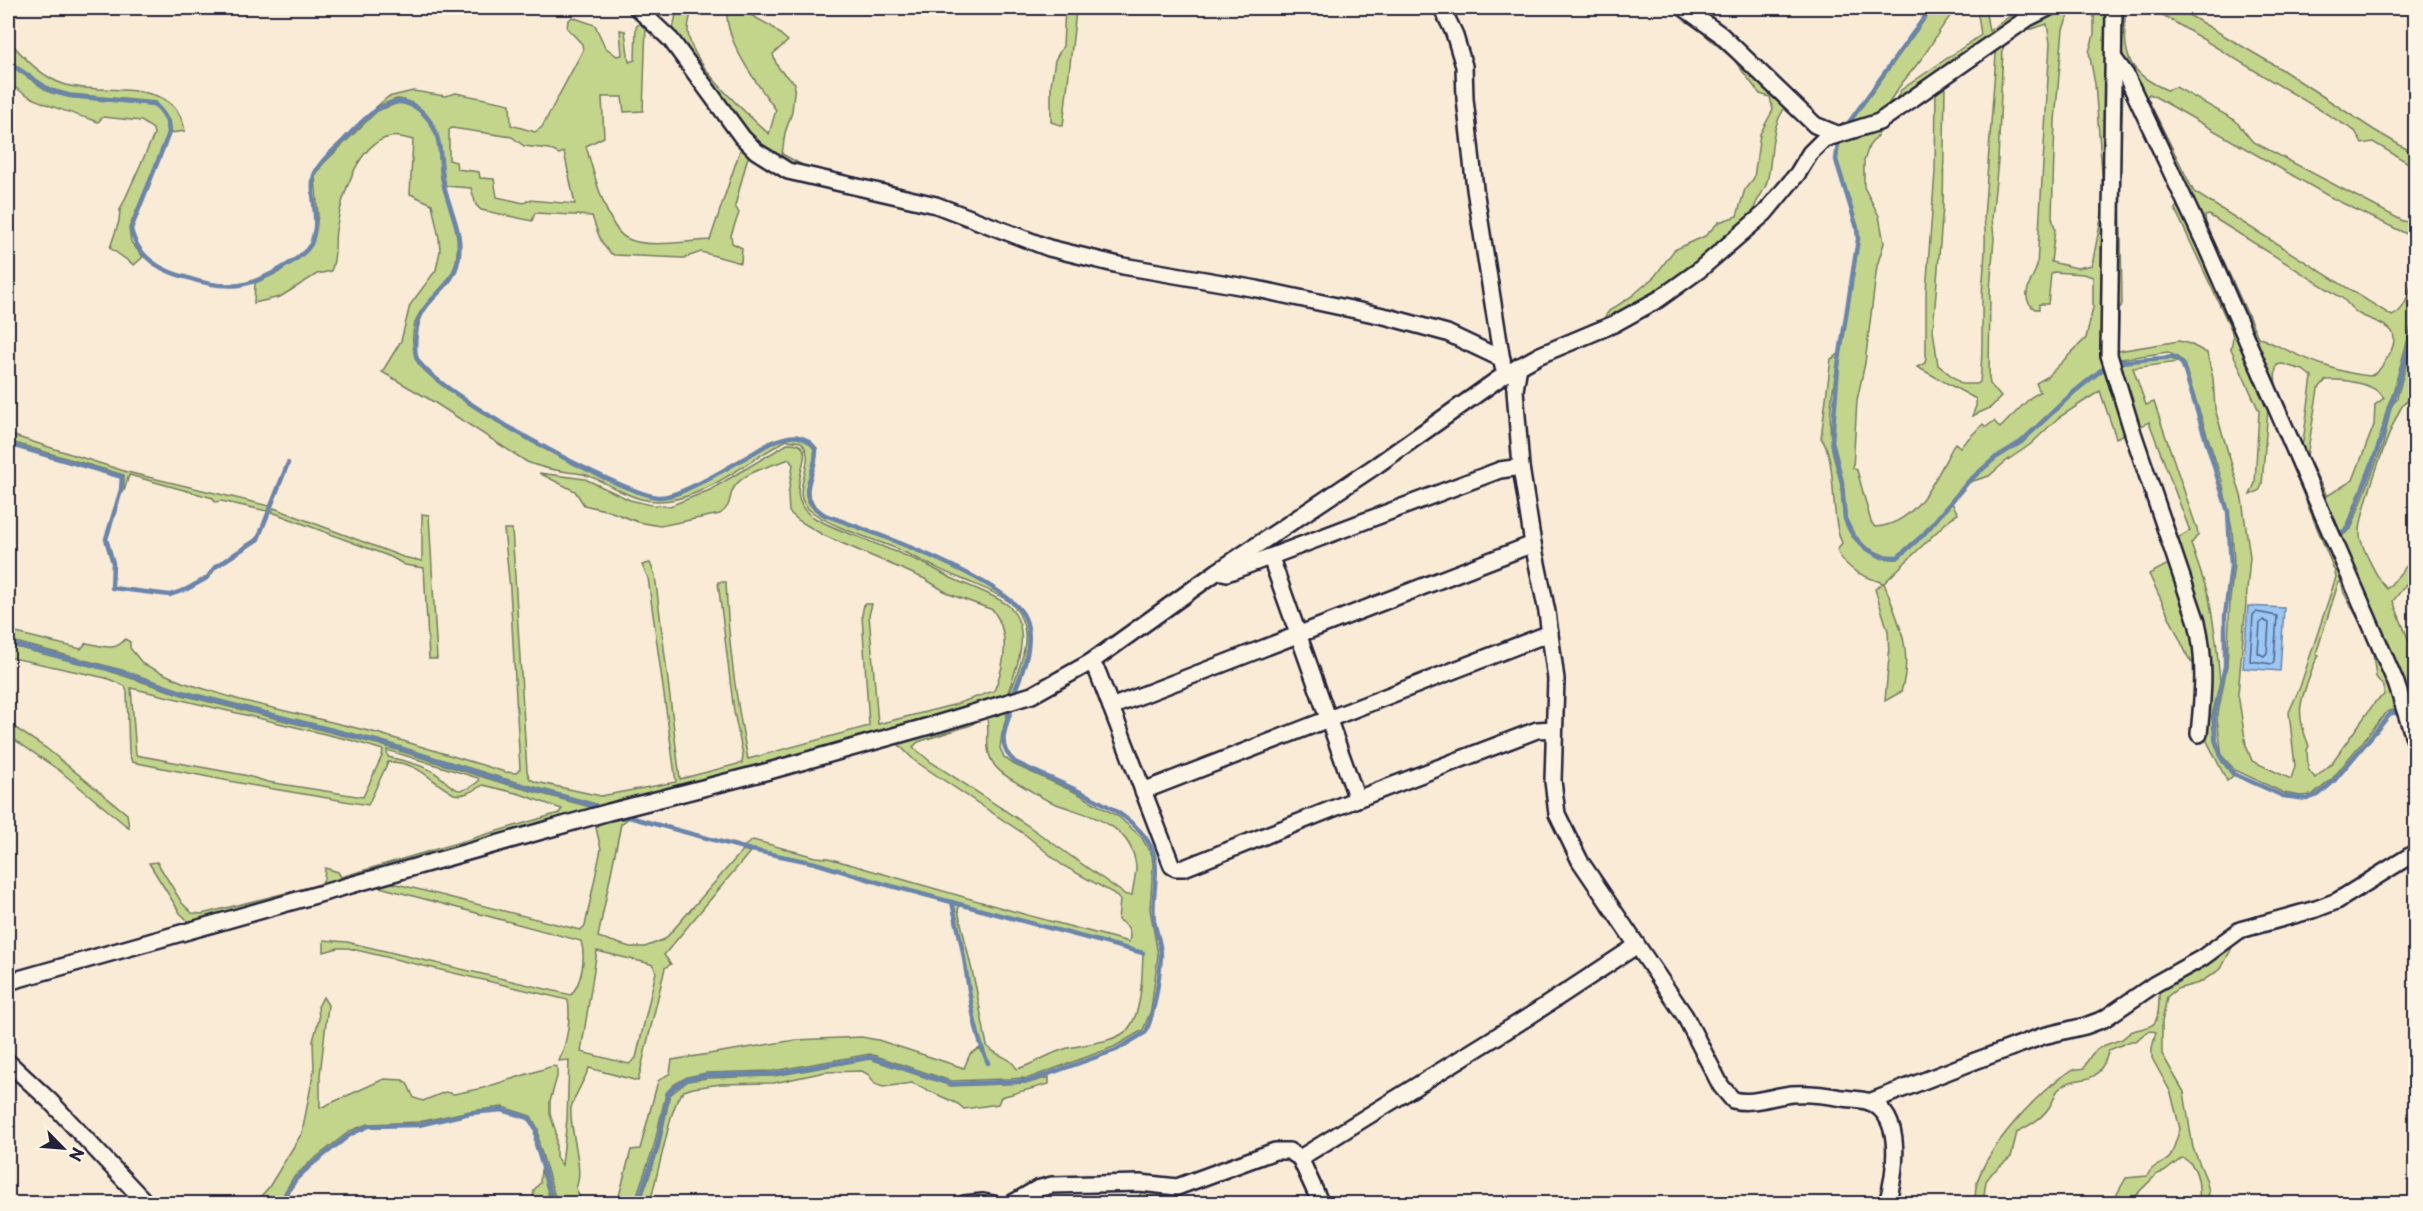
<svg xmlns="http://www.w3.org/2000/svg" width="2423" height="1211" font-family="'Playpen Sans',sans-serif">
  <style>
    .green { fill: #c3d58a; stroke: #727c62; stroke-width: 1.5; fill-rule: evenodd }
    .water { fill: #9bc7f5; stroke: #6b85ab; stroke-width: 1.5 }
    .lines { fill: none; stroke-linecap: round; stroke-linejoin: round }
    .shore { stroke: #526485; stroke-width: 1.5 }
    .stream { stroke: #6b85ab; stroke-width: 4.5 }
    .minor-casing { stroke: #22223b; stroke-width: 20 }
    .minor { stroke: #fcf5e5; stroke-width: 15 }
  </style>
  <rect width="100%" height="100%" fill="#faebd7"/>
  <filter id="ink" filterUnits="userSpaceOnUse"><feTurbulence type="fractalNoise" baseFrequency=".0167" numOctaves="2"/><feDisplacementMap in="SourceGraphic" scale="12" xChannelSelector="R" yChannelSelector="G"/><feConvolveMatrix kernelMatrix="1 2 1 2 8 2 1 2 1" color-interpolation-filters="sRGB"/></filter>
  <g filter="url(#ink)">
    <g class="green">
      <path d="M677,8H692C691,15 688,23 688,31C689,63 746,113 769,134L776,110C759,86 721,37 728,8H738L771,26L788,41L773,54C776,68 784,75 795,83L792,112L785,133L782,154L819,174L797,169L759,147L672,35Z"/>
      <path d="M1065,8H1075L1076,11L1063,126L1051,122V85L1055,60L1063,46Z"/>
      <path d="M1933,8H1958C1943,21 1934,42 1922,58C1908,77 1892,91 1885,114L1848,126Z"/>
      <path d="M1977,8H1985L1989,31L2021,8H2042L1891,109L1901,90L1981,35Z"/>
      <path d="M2060,8H2083L2069,14L2063,29L2055,121L2052,217L2055,229L2051,262L2077,268L2092,265L2102,214L2107,204L2106,365L2073,391L2020,441L1995,457L1968,480L1922,534L1897,556L1883,555L1866,547L1854,535L1846,519L1843,481L1833,441V418L1839,367L1859,239L1858,228L1837,160L1839,143L1885,126L1869,146L1864,161V187L1879,216L1884,243L1877,266L1865,363L1857,400L1853,468L1857,470L1871,522L1875,527C1919,524 1936,476 1955,443L1960,447L1983,424L1986,427L1994,421L2000,428L2031,397L2040,392L2036,383L2047,377L2086,338L2093,308V277L2083,274L2053,272L2051,274L2048,304H2039V309H2035C2018,298 2032,281 2037,266L2050,43L2047,24L2032,29L2018,30Z"/>
      <path d="M2089,8H2108L2104,197L2095,84L2089,52L2094,35V15Z"/>
      <path d="M2119,8H2125C2125,52 2122,71 2167,90L2176,87L2235,120L2252,141L2403,221L2415,223V238L2332,198L2154,96L2149,94L2147,97L2194,192L2392,316C2409,309 2411,283 2415,268V313L2392,396C2384,410 2384,426 2379,441C2369,470 2357,498 2347,526L2340,533L2343,535L2351,529L2383,444L2391,407L2397,398L2415,332V355L2409,379L2415,381V398C2409,400 2404,402 2401,408C2390,427 2358,516 2360,536C2362,548 2378,580 2387,589L2415,556V573L2393,601L2415,656V718L2118,53ZM2209,215L2342,298C2348,303 2352,310 2359,314C2380,325 2405,325 2389,355C2383,364 2380,372 2370,376C2331,373 2293,352 2258,337L2206,223L2205,216ZM2282,364L2303,370L2312,377L2303,442L2300,446C2291,425 2269,388 2277,365ZM2326,380C2343,379 2375,383 2384,398L2375,405L2374,425L2353,480L2327,496L2307,456L2318,389Z"/>
      <path d="M2151,8H2177L2281,69L2374,130L2415,154V167L2373,142L2362,144L2355,131Z"/>
      <path d="M572,17L595,25L605,47L617,56L622,55L620,30L625,31L629,62L635,60L636,27L642,20L646,24L643,111L624,112L622,97H602L604,137L586,146C592,167 607,228 626,238C646,249 687,241 710,240L742,144L751,152L747,160L735,206L739,213L731,235L732,243L742,248L741,263L701,252L684,258L614,255C602,250 596,228 592,216L535,213L532,221L481,210L476,205L471,188L446,186C438,158 445,122 415,105C410,102 403,99 397,99C391,100 382,105 375,108L388,97L413,91L445,96L456,93L510,104L511,125L535,132L542,127L583,50L582,44L567,28L568,21ZM452,128L512,137L524,146L549,149L559,154L564,152L575,204L529,200L524,203L497,197L494,179L480,178L479,172L457,169L456,162L449,160V130Z"/>
      <path d="M1693,18L1786,102C1785,110 1782,111 1779,118C1769,140 1773,165 1766,185C1762,196 1753,202 1754,215C1713,260 1652,296 1599,325L1609,311L1632,296L1655,276L1674,250L1705,236L1719,222L1737,216L1745,189L1754,178L1760,134L1773,110L1770,97L1760,94L1734,60L1688,20Z"/>
      <path d="M2008,38L2003,48L1998,161L1992,218L1994,238L1990,290L1989,378L1990,384L2001,397L1990,408L1972,416L1976,406V399L1917,367L1925,363L1926,357V292L1935,172L1936,91L1945,85L1943,206L1933,330L1938,365L1962,384H1977L1980,382C1983,355 1982,329 1982,302C1982,273 1988,248 1984,218L1996,55L1992,49Z"/>
      <path d="M8,39C23,57 42,78 66,85C105,96 176,75 185,131L171,133L169,120L155,102L70,94L51,89L8,60Z"/>
      <path d="M8,64L49,92L69,97L154,105C163,114 170,124 167,137L129,228L131,242L143,257L134,265L110,248L119,221L120,210L154,135L153,129L141,121L103,117L98,122C67,111 34,104 8,82Z"/>
      <path d="M2118,73L2221,291L2404,711L2393,710L2387,712L2332,779L2313,795L2301,796L2284,793L2235,770L2222,756L2217,719L2227,666L2230,600L2234,564L2232,529L2222,481L2183,361L2168,352L2114,360ZM2123,88L2127,94L2178,204L2175,209L2231,329L2233,337L2231,349L2259,411L2255,483L2250,495L2259,491L2262,485L2268,408L2335,572L2336,577L2300,687L2289,712L2295,766L2291,779L2252,761L2246,745L2238,694L2250,557L2242,499L2215,409L2213,378L2207,353L2190,344L2179,341L2118,351L2119,310L2122,304L2120,173ZM2341,581L2344,593L2365,632L2373,654L2376,677L2384,687V695L2375,702L2331,764L2315,778L2308,769L2307,750L2309,746C2293,707 2302,699 2315,662L2319,656L2316,654L2338,584Z"/>
      <path d="M398,103C414,105 426,115 433,129C441,144 438,162 441,178C447,209 462,228 456,261C448,299 402,301 415,357C422,388 629,501 663,498C683,496 700,483 717,474C739,461 761,448 785,438C794,436 800,436 808,441C825,454 803,478 806,495C807,505 816,511 824,516C865,530 1007,581 1023,616C1035,642 1021,672 1012,696L1010,693C1017,674 1029,647 1024,627C1022,619 1017,609 1011,603C996,592 978,586 962,579C939,570 918,558 895,548C868,537 836,529 812,512C784,493 821,463 801,442L787,440C744,462 692,512 641,499C621,494 605,481 586,475C580,473 573,473 568,472C553,470 541,468 527,462L429,399L382,372L401,341L410,305L436,270L440,251L439,238L432,204L410,194L413,140C406,138 397,135 390,137C356,143 341,201 336,230C334,244 337,258 331,271L317,274L280,297L254,303L255,283L279,272L312,245L318,216L315,176L322,165L377,111Z"/>
      <path d="M1839,354C1834,381 1828,413 1831,441C1832,455 1837,468 1840,481C1843,494 1841,506 1844,518C1849,542 1875,561 1898,559L1924,536L1952,503L1958,514L1951,518L1884,583C1898,621 1914,650 1901,692L1885,701L1889,658L1888,631L1875,589L1883,583C1861,575 1849,572 1837,551L1842,543C1829,513 1838,461 1821,438L1831,359Z"/>
      <path d="M2169,358L2179,362L2133,368L2146,405L2154,402L2197,529L2198,535L2191,544L2209,597L2216,640L2220,681L2212,716L2214,741L2222,762L2233,776L2227,781L2203,733L2208,681L2176,539L2190,531L2149,422L2139,427L2116,364Z"/>
      <path d="M2108,367L2129,432L2116,438L2100,391L2058,418L2031,444L2005,462L1989,476L1970,482L1996,459L2022,443L2075,393Z"/>
      <path d="M8,434L127,472L269,506L267,511L221,501L215,502L213,498L129,475L124,491V475L8,441Z"/>
      <path d="M789,443C829,443 774,493 813,517C833,529 855,535 876,544C893,551 911,557 927,565C935,569 943,574 951,578C970,587 992,593 1009,606C1014,611 1018,619 1020,626C1026,649 1012,679 1005,701L599,810L596,804L502,778L382,741L180,690L122,670L8,640V631L81,649L86,643C101,645 115,653 125,639L130,642V648L143,664L182,682L240,700L377,733L505,772L516,773L520,769L510,589L504,529H512L527,771L530,779L536,782L601,796L676,782L648,578L642,565L650,563L655,575L680,779L742,763L743,755L734,712L718,582H726C728,641 736,701 748,759L869,726L862,615L864,604H872L869,615L878,724L953,705L994,691C1005,665 1011,635 993,610L949,594L925,579L823,535L798,520L789,512L788,495L793,465L789,459C772,466 746,471 735,486C727,497 734,504 720,514L660,526L638,522L609,511L584,505L575,491L539,473L585,479L630,500L651,505L670,506L710,490Z"/>
      <path d="M274,508L403,557L422,561V514L429,515L437,659H429L424,568L405,565L391,557L272,512Z"/>
      <path d="M2174,561L2195,625L2200,673L2188,657L2149,574Z"/>
      <path d="M8,645L106,670L182,695L381,745L502,783L594,808L595,811L193,926L180,913L149,863L157,862L182,903L192,913L202,914L321,884L324,879L325,868L338,872L341,877L559,813L562,809L520,794L483,785C474,790 464,797 454,794C429,781 420,762 388,762L368,805L250,785L132,762L129,753L127,692L125,686L106,678L8,657ZM131,688L350,740L383,750L382,756L363,797L268,782L244,775L136,755ZM387,750L478,778L479,781C452,803 451,779 428,769C415,763 402,760 388,757Z"/>
      <path d="M1009,706L1002,734L1000,748L1004,757L1013,764L1077,793L1119,817L1142,838L1152,855L1153,866L1150,909L1158,955L1151,1010L1143,1030L1114,1047L1029,1078L951,1081L870,1054L773,1071L706,1073L687,1077L673,1085L666,1093L654,1146L634,1203L617,1204L631,1150L640,1149L658,1081L670,1073L672,1060L796,1040L861,1037L878,1040L964,1068L970,1054L980,1048L989,1063L981,1047L970,997L967,971L954,904L960,905L958,910L976,988L987,1046C998,1058 1008,1054 1017,1069C1035,1064 1051,1052 1068,1048C1085,1044 1107,1043 1122,1034C1143,1022 1142,973 1143,952L884,883L815,862L743,847L753,840L815,857L828,858L1027,915L1129,942C1132,930 1128,925 1118,920L1120,900L1113,893L1062,865L1027,836L915,761L897,743ZM987,717C990,735 983,750 995,766C1002,775 1012,780 1021,785C1030,790 1040,797 1049,801C1082,815 1132,820 1136,867C1136,876 1133,886 1132,895H1126L1027,825L931,762L913,747L918,742L971,725L979,719Z"/>
      <path d="M8,723L46,748L127,814L129,828L60,771L8,735Z"/>
      <path d="M629,818L621,824L598,937L630,947H645L665,939L743,850L750,852L664,955L671,964L665,968L638,1081L589,1068C585,1079 573,1098 571,1108C569,1131 585,1168 576,1188L582,1203H557L539,1144L538,1129L531,1116L503,1107L470,1111L419,1122L368,1124L350,1131L309,1163L293,1178L282,1197L274,1203L254,1204L269,1187L302,1133L314,1070L313,1041L319,1019L318,1007L323,997L328,1005L320,1075V1108L384,1079L403,1080L408,1085L414,1098L423,1101L445,1092L454,1094L483,1088L553,1066L557,1067V1077L550,1101V1114L556,1132V1157L562,1165L567,1119L569,1060L559,1061C567,1043 571,1019 568,1000L348,948H338L324,952V940L347,942L571,995C582,982 586,958 581,941L372,885L385,881L580,930L585,926L601,849L596,828L600,822ZM597,951L647,963L653,965L656,972L636,1058L629,1064L581,1052Z"/>
      <path d="M2239,934L2221,969L2199,983L2177,989L2167,997L2162,1022V1054L2184,1092L2193,1148L2206,1179L2209,1192L2207,1203H2199C2200,1188 2200,1164 2182,1158L2164,1172L2157,1174L2128,1203H2112L2126,1178L2147,1176C2152,1164 2162,1166 2170,1157C2171,1156 2179,1132 2180,1129L2171,1093L2152,1058V1048L2156,1032C2147,1029 2142,1036 2136,1041H2131L2109,1050C2095,1095 2079,1069 2058,1090C2054,1095 2054,1101 2050,1106C2042,1119 2030,1125 2017,1132L2011,1157L1992,1173L1986,1181L1983,1203H1977C1963,1169 2042,1086 2072,1070C2077,1068 2079,1070 2084,1068C2092,1048 2101,1046 2120,1040C2124,1039 2127,1034 2131,1032C2138,1028 2153,1029 2156,1020C2160,1011 2159,996 2159,987Z"/>
      <path d="M870,1059L951,1086L1029,1083L1049,1077V1084L1001,1097L998,1104L964,1109L958,1104L912,1083L883,1087L875,1084L869,1075L862,1071L825,1072L774,1083L721,1084L693,1088L684,1091L678,1098L671,1117L650,1203H640L659,1148L670,1095L688,1081L707,1078L774,1076Z"/>
      <path d="M541,1169L551,1203H538L533,1199L534,1190L540,1183Z"/>
      <path d="M1145,1188L1176,1189L1181,1199L1177,1203L1133,1204Z"/>
    </g>
    <path class="water" d="M2248,606L2284,608L2280,671L2243,668Z"/>
    <g class="lines">
      <g class="shore">
        <path d="M2256,612L2277,616L2274,661L2272,664L2250,661L2253,615Z"/>
        <path d="M2263,620L2269,623L2267,653L2264,656L2258,653L2260,623Z"/>
      </g>
      <g class="stream">
        <path d="M8,62L51,91L70,96L154,104C164,112 168,120 169,133L131,229C137,256 159,270 185,277C202,283 223,287 240,285C259,282 301,261 311,244C313,240 314,232 315,228C317,212 309,185 315,173C321,160 334,150 344,140C368,115 399,80 429,120C444,140 439,167 445,190C452,215 465,238 457,265C448,295 419,298 416,334C415,341 415,350 416,356C425,388 623,495 658,497C682,498 747,456 772,442C790,435 803,432 816,449C817,478 791,493 825,515C866,530 1010,580 1025,618C1035,642 1023,671 1014,693"/>
        <path d="M1847,125L1931,8"/>
        <path d="M1838,143L1836,160L1857,228L1858,239L1838,367L1832,441L1842,482L1845,519L1853,535L1865,548L1882,557H1898L1923,535L1969,481L1995,458L2021,442L2074,392L2106,366"/>
        <path d="M2116,362L2175,357L2183,365L2228,512L2231,566L2225,616V666L2214,718L2216,741L2222,759L2234,774L2261,786L2283,796L2307,799L2318,795L2334,781L2391,713H2402"/>
        <path d="M8,444L122,477L121,490L106,539L113,563L112,588L170,595L187,589L207,578L215,567L258,539L288,463"/>
        <path d="M2341,533L2349,528C2358,499 2370,471 2380,442C2386,427 2386,410 2394,397L2416,321"/>
        <path d="M8,643L121,672L180,692L382,743L501,780L596,806"/>
        <path d="M615,818L629,817L751,850L815,863L884,884L1143,953"/>
        <path d="M952,902C957,925 963,948 966,971C971,1003 975,1034 988,1063"/>
        <path d="M278,1204L284,1198L296,1179L311,1165L351,1134L369,1126L419,1125L470,1113L502,1110L529,1118L536,1130V1144L554,1204"/>
        <path d="M637,1204L657,1147L668,1094L675,1087L688,1079L707,1075L773,1074L870,1057L951,1084L1029,1081L1116,1050L1146,1032C1155,1010 1159,981 1161,956C1161,944 1156,932 1154,920C1151,899 1160,871 1153,852C1139,808 1053,782 1015,762C995,745 1006,728 1012,707"/>
      </g>
      <defs>
        <g id="minor">
          <path d="M637,8L671,40L742,137L756,151L788,171L936,205L1049,248L1123,266L1257,289L1388,317L1447,333L1502,359"/>
          <path d="M1442,8L1454,33L1464,66L1465,99L1475,189L1503,367"/>
          <path d="M1684,8L1720,34L1815,125L1837,134"/>
          <path d="M2114,8L2109,355L2133,433L2197,622C2206,660 2203,695 2199,734"/>
          <path d="M2115,60L2126,75L2206,246L2396,683L2416,744"/>
          <path d="M1519,366L1515,390L1521,467L1533,544L1547,612L1556,679L1553,781L1557,814L1580,861L1685,1016L1721,1086L1733,1100C1751,1105 1773,1096 1792,1094C1809,1093 1826,1095 1842,1098C1851,1099 1862,1099 1870,1102C1905,1117 1895,1175 1887,1204"/>
          <path d="M1271,558L1357,799"/>
          <path d="M1222,572L1227,573L1500,470L1521,467"/>
          <path d="M1091,662L1098,673L1172,866L1176,868H1184L1357,799L1537,730L1554,729"/>
          <path d="M1111,707L1533,544"/>
          <path d="M1143,791L1550,633"/>
          <path d="M8,982L609,812L769,771L940,723L1032,695L1091,662L1218,571L1377,465L1504,375L1540,355L1614,324L1659,299L1698,271L1765,213L1798,173L1810,153L1824,139L1879,122L2028,18L2048,8"/>
          <path d="M8,1062L50,1101L147,1204"/>
          <path d="M1869,1102L1975,1061L2043,1036L2085,1026L2104,1019L2155,984L2202,958L2240,930L2316,909L2337,901L2416,852"/>
          <path d="M964,1204L983,1202L994,1204"/>
          <path d="M1011,1204L1037,1189L1052,1185L1140,1183L1177,1187L1275,1151H1289L1300,1158"/>
          <path d="M1321,1204L1300,1158L1528,1017L1636,946"/>
        </g>
      </defs>
      <use href="#minor" class="minor-casing"/>
      <use href="#minor" class="minor"/>
    </g>
  </g>
  <rect width="2423" height="1211" fill="none" stroke="#fcf5e5" stroke-width="30"/>
  <rect x="15" y="15" width="2393" height="1181" fill="none" stroke="#22223b" stroke-width="2" filter="url(#ink)"/>
  <g transform="translate(63 1148) rotate(115)" stroke="#fcf5e5" stroke-width="4.5" paint-order="stroke">
  <path d="M0-4.5L10 22L0 15L-10 22Z" fill="#22223b"/>
  <text y="-9" font-size="16" font-weight="bold" text-anchor="middle" fill="#22223b">N</text>
  </g>
</svg>
